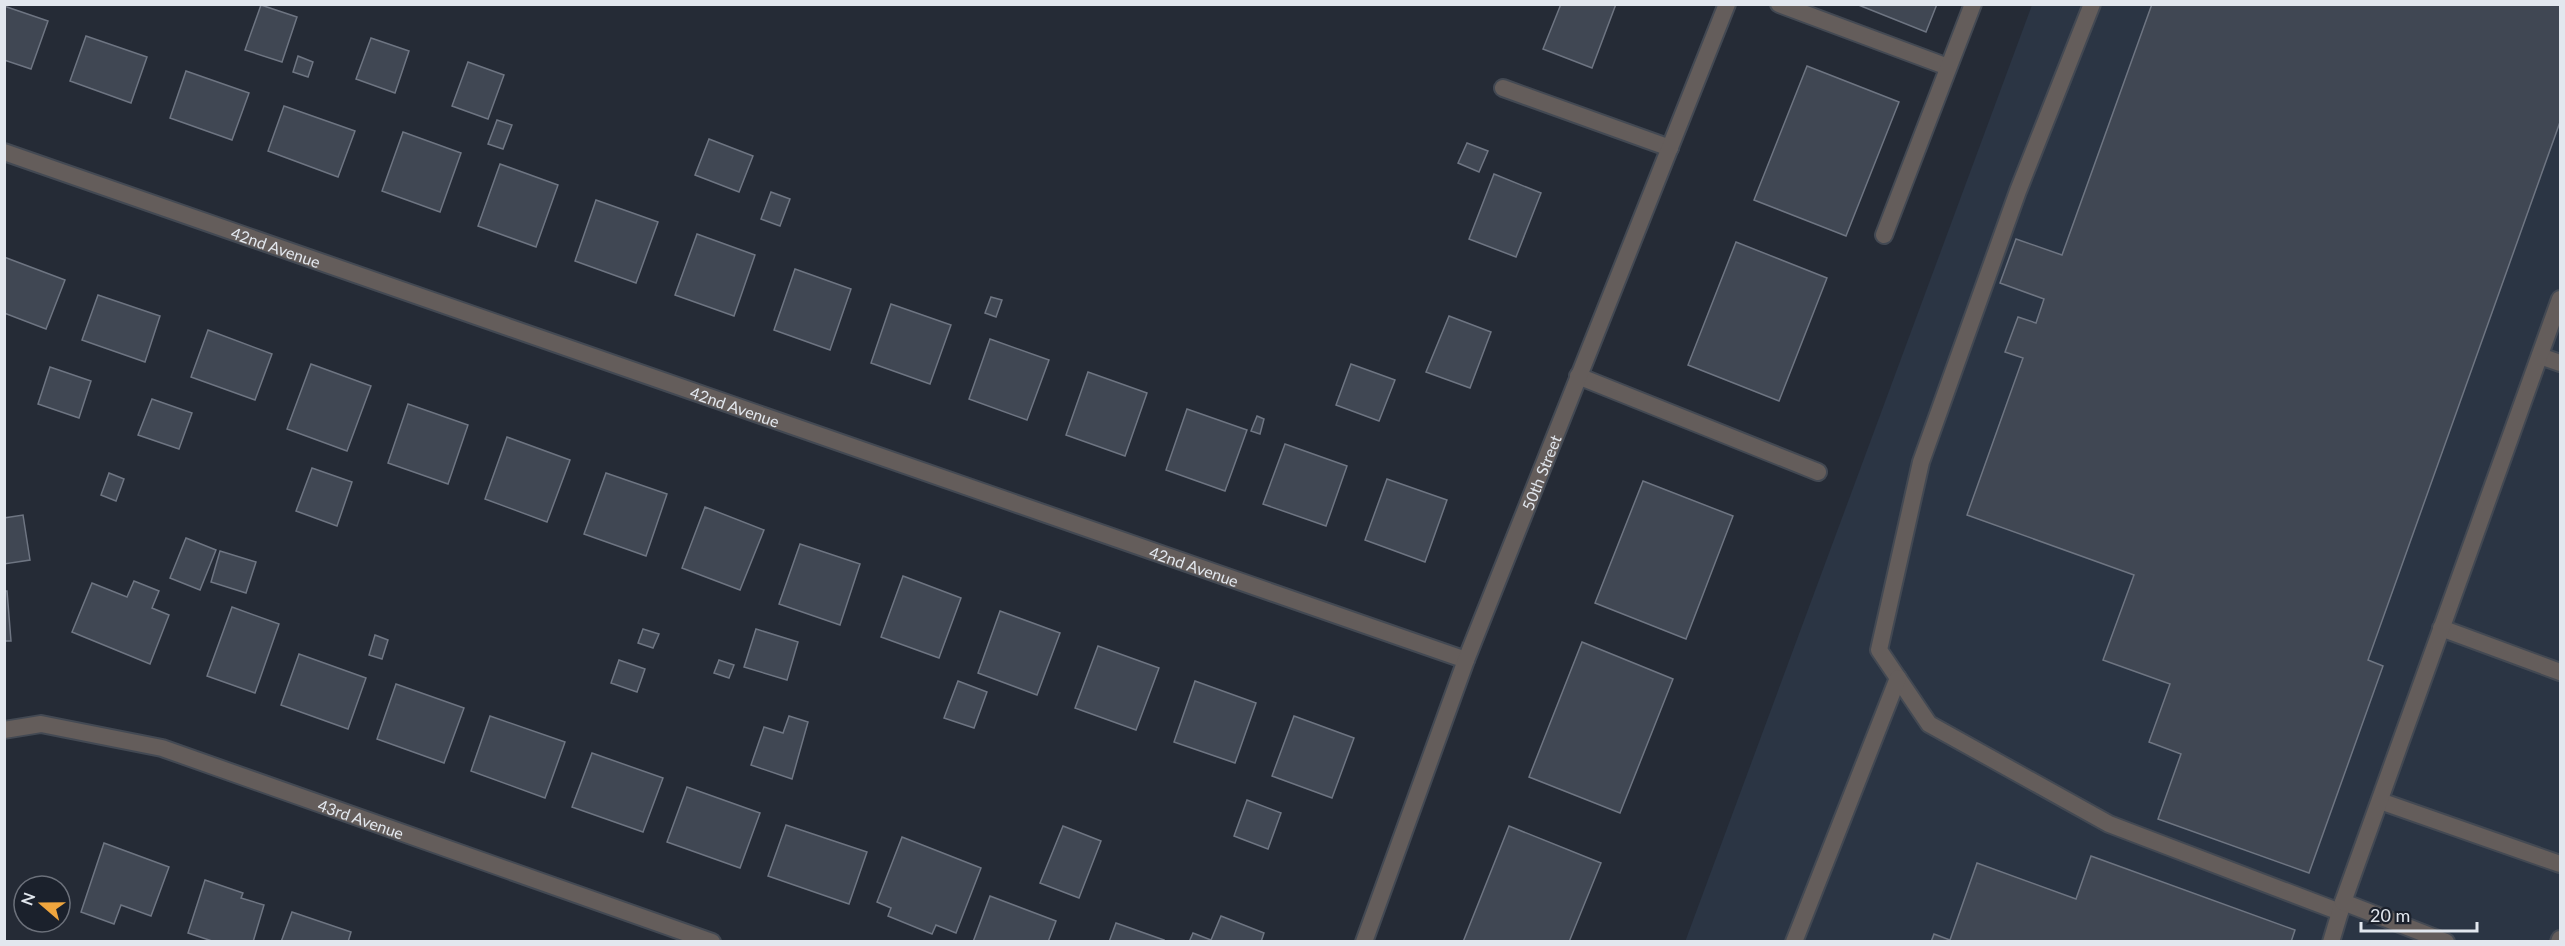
<svg xmlns="http://www.w3.org/2000/svg" width="2565" height="946" font-family="Lato,sans-serif">
  <style>
    .built { fill: #2b3544 }
    .building { fill: #404753; stroke: #6e7582; stroke-width: 1.5 }
    .lines { fill: none; stroke-linecap: round; stroke-linejoin: round }
    .service-casing { stroke: #434953; stroke-width: 20 }
    .minor-casing { stroke: #434953; stroke-width: 20 }
    .service { stroke: #645d5b; stroke-width: 16 }
    .minor { stroke: #645d5b; stroke-width: 16 }
    .labels { text-anchor: middle; dominant-baseline: central; stroke-width: 5; stroke-linejoin: round; paint-order: stroke }
    .street-label { font-size: 16px; fill: #e2e7ee; stroke: #1b212c }
  </style>
  <rect width="100%" height="100%" fill="#252b36"/>
  <path class="built" d="M2032,5H2560V941L1685,942Z"/>
  <g class="building">
    <path d="M1561,4H1616L1592,68L1543,49Z"/>
    <path d="M1856,4H1937L1926,32Z"/>
    <path d="M2152,4H2560V122L2368,660L2383,666L2309,873L2158,819L2181,754L2149,742L2170,684L2103,660L2134,575L1967,515L2023,358L2005,352L2018,317L2036,323L2044,299L2000,283L2016,239L2062,255Z"/>
    <path d="M261,5L297,17L282,62L245,50Z"/>
    <path d="M4,6L48,21L31,69L4,60Z"/>
    <path d="M86,36L147,57L131,103L70,81Z"/>
    <path d="M371,38L409,51L395,93L356,79Z"/>
    <path d="M298,56L313,62L308,77L293,72Z"/>
    <path d="M468,62L504,75L488,119L452,106Z"/>
    <path d="M1807,66L1899,102L1846,236L1754,200Z"/>
    <path d="M186,71L249,93L232,140L170,118Z"/>
    <path d="M284,106L355,131L338,177L268,151Z"/>
    <path d="M497,120L512,125L503,149L488,144Z"/>
    <path d="M403,132L461,153L440,212L382,191Z"/>
    <path d="M709,139L753,156L739,192L695,175Z"/>
    <path d="M1467,143L1488,151L1479,172L1458,163Z"/>
    <path d="M500,164L558,185L536,247L478,226Z"/>
    <path d="M1494,174L1541,193L1516,257L1469,239Z"/>
    <path d="M771,192L790,199L780,226L761,219Z"/>
    <path d="M596,200L658,222L636,283L575,261Z"/>
    <path d="M697,234L755,255L734,316L675,295Z"/>
    <path d="M1736,242L1827,278L1779,401L1688,365Z"/>
    <path d="M4,257L65,280L46,329L4,313Z"/>
    <path d="M795,269L851,289L830,350L774,330Z"/>
    <path d="M98,295L160,316L145,362L82,340Z"/>
    <path d="M991,297L1002,300L996,317L985,313Z"/>
    <path d="M891,304L951,325L930,384L871,363Z"/>
    <path d="M1449,316L1491,332L1470,388L1426,372Z"/>
    <path d="M208,330L272,354L255,400L191,377Z"/>
    <path d="M990,339L1049,360L1027,420L969,399Z"/>
    <path d="M311,364L371,386L347,451L287,429Z"/>
    <path d="M1351,364L1395,380L1379,421L1336,405Z"/>
    <path d="M50,367L91,381L79,418L38,404Z"/>
    <path d="M1088,372L1147,393L1125,456L1066,435Z"/>
    <path d="M152,399L192,413L179,449L138,435Z"/>
    <path d="M408,404L468,425L448,484L388,463Z"/>
    <path d="M1187,409L1247,430L1225,491L1166,470Z"/>
    <path d="M1257,416L1264,419L1260,434L1251,431Z"/>
    <path d="M507,437L570,460L547,522L485,499Z"/>
    <path d="M1285,444L1347,466L1326,526L1263,504Z"/>
    <path d="M312,468L352,482L337,526L296,511Z"/>
    <path d="M109,473L124,479L116,501L101,495Z"/>
    <path d="M606,473L667,494L646,556L584,534Z"/>
    <path d="M1387,479L1447,500L1425,562L1365,540Z"/>
    <path d="M1643,481L1733,516L1686,639L1595,603Z"/>
    <path d="M705,507L764,530L740,590L682,568Z"/>
    <path d="M23,515L30,560L4,564V518Z"/>
    <path d="M186,538L216,550L200,590L170,578Z"/>
    <path d="M800,544L860,564L840,625L779,604Z"/>
    <path d="M220,551L256,562L246,593L211,582Z"/>
    <path d="M903,576L961,598L939,658L881,637Z"/>
    <path d="M134,581L159,591L152,608L169,615L150,664L72,632L92,583L127,597Z"/>
    <path d="M4,591H7L11,641H4Z"/>
    <path d="M232,607L279,624L255,693L207,676Z"/>
    <path d="M1000,611L1060,633L1037,695L978,673Z"/>
    <path d="M643,629L659,634L653,648L638,643Z"/>
    <path d="M756,629L798,642L787,680L744,667Z"/>
    <path d="M375,635L388,640L382,659L369,655Z"/>
    <path d="M1582,642L1673,679L1620,813L1529,777Z"/>
    <path d="M1098,646L1159,668L1136,730L1075,708Z"/>
    <path d="M299,654L366,678L348,729L281,705Z"/>
    <path d="M619,660L645,669L637,692L611,683Z"/>
    <path d="M719,660L734,665L729,678L714,673Z"/>
    <path d="M958,681L987,692L974,728L944,718Z"/>
    <path d="M1195,681L1256,703L1235,763L1174,742Z"/>
    <path d="M396,684L464,708L444,763L377,739Z"/>
    <path d="M490,716L565,742L545,798L471,771Z"/>
    <path d="M789,716L808,722L792,779L751,765L764,727L783,733Z"/>
    <path d="M1294,716L1354,738L1332,798L1272,776Z"/>
    <path d="M592,753L663,778L643,832L572,807Z"/>
    <path d="M687,787L760,813L740,868L667,842Z"/>
    <path d="M1247,800L1281,813L1268,849L1234,836Z"/>
    <path d="M786,825L867,852L849,904L768,876Z"/>
    <path d="M1063,826L1101,841L1079,898L1040,883Z"/>
    <path d="M1509,826L1601,863L1569,942H1463Z"/>
    <path d="M902,837L981,868L956,933L936,925L932,934L888,916L891,908L877,902Z"/>
    <path d="M104,843L169,867L151,916L121,905L114,924L81,912Z"/>
    <path d="M2091,856L2295,930L2291,942H1931L1934,934L1950,940L1977,863L2076,899Z"/>
    <path d="M205,880L243,893L241,898L264,905L253,942H215L188,933Z"/>
    <path d="M990,896L1056,921L1048,942H973Z"/>
    <path d="M292,912L351,932L348,942H281Z"/>
    <path d="M1221,916L1264,933L1261,942H1189L1193,933L1211,940Z"/>
    <path d="M1116,923L1164,940L1163,942H1109Z"/>
  </g>
  <g class="lines">
    <defs>
      <g id="service">
        <path d="M1779,4L1948,67"/>
        <path d="M2092,4L2018,191L1921,462L1879,650L1929,724L2109,824L2340,912"/>
        <path d="M1503,88L1670,148"/>
        <path d="M1884,235L1973,4"/>
        <path d="M2540,356L2560,363"/>
        <path d="M1578,376L1818,472"/>
        <path d="M2441,628L2560,672"/>
        <path d="M2380,801L2560,864"/>
        <path d="M1794,942L1898,678"/>
        <path d="M2331,942L2343,902"/>
        <path d="M2446,942L2343,902L2560,299"/>
        <path d="M2559,942L2560,939"/>
      </g>
      <g id="minor">
        <path id="s1" d="M4,152L1466,660"/>
        <path id="s2" d="M4,730L41,724L162,748L712,942"/>
        <path id="s3" d="M1364,942L1466,660L1727,4"/>
      </g>
    </defs>
    <use href="#service" class="service-casing"/>
    <use href="#minor" class="minor-casing"/>
    <use href="#service" class="service"/>
    <use href="#minor" class="minor"/>
  </g>
  <g class="labels">
    <g class="street-label">
      <text stroke="none"><textPath href="#s1" startOffset="288">42nd Avenue</textPath></text>
      <text stroke="none"><textPath href="#s1" startOffset="774">42nd Avenue</textPath></text>
      <text stroke="none"><textPath href="#s3" startOffset="502">50th Street</textPath></text>
      <text stroke="none"><textPath href="#s1" startOffset="1260">42nd Avenue</textPath></text>
      <text stroke="none"><textPath href="#s2" startOffset="372">43rd Avenue</textPath></text>
    </g>
  </g>
  <rect width="2565" height="946" fill="none" stroke="#e2e7ee" stroke-width="12"/>
  <g transform="translate(42 904) rotate(290)"><circle r="28" fill="#1b212c" stroke="#6b707a" stroke-width="1.5"/>
  <path d="M0-4.5L10 22L0 15L-10 22Z" fill="#f0a63e"/>
  <text y="-9" font-size="16" font-weight="bold" text-anchor="middle" fill="#e2e7ee">N</text>
  </g>
  <path d="M2361 922v9h116v-9" fill="none" stroke="#e2e7ee" stroke-width="3"/>
  <text x="2370" y="922" font-size="18" fill="#e2e7ee" stroke="#1b212c" stroke-width="4.5" paint-order="stroke">20 m</text>
</svg>
